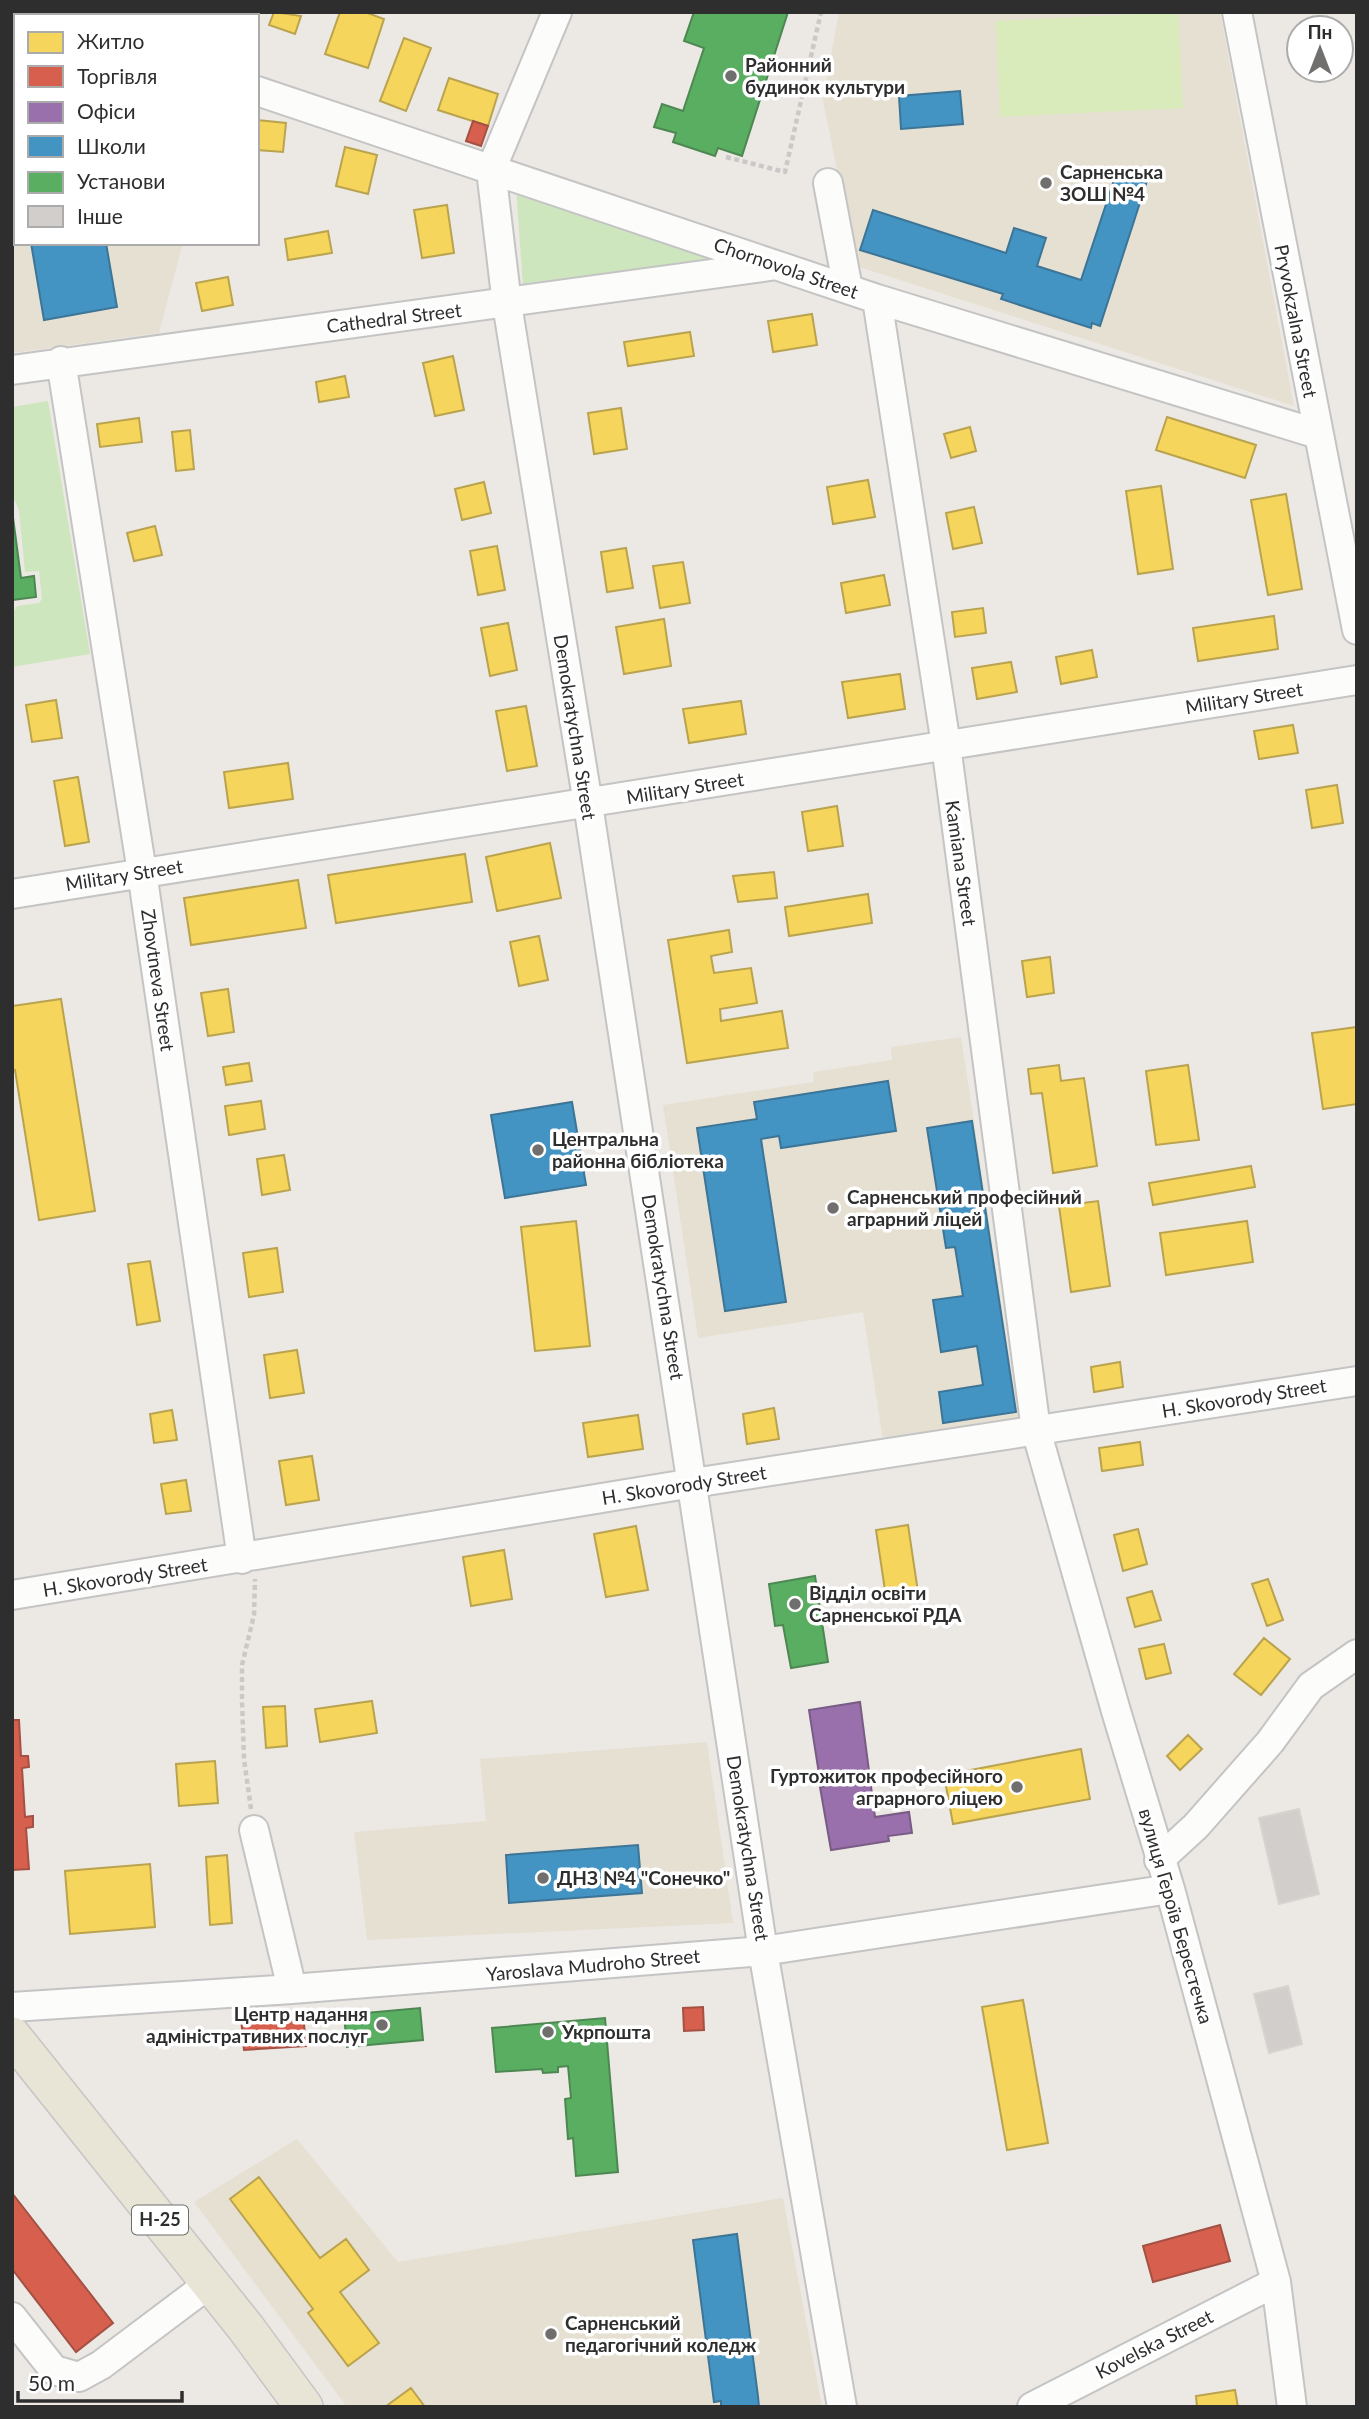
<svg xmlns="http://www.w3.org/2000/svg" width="1369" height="2419" viewBox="0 0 1369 2419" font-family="Lato,sans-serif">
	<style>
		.education { fill: #e6e0d3 }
		.green { fill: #cee6be }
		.pitch { fill: #d9eabb }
		.homes { fill: #f6d55c; stroke: #baa34e; stroke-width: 2 }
		.shops { fill: #d6604d; stroke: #a45144; stroke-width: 2 }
		.offices { fill: #9970ab; stroke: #795c86; stroke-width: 2 }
		.schools { fill: #4393c3; stroke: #3d7596; stroke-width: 2 }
		.public { fill: #5aae61; stroke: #4d8852; stroke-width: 2 }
		.building { fill: #d1cecb; stroke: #d7d4d0; stroke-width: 2 }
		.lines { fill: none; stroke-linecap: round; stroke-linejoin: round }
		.minor-casing { stroke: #c5c4c5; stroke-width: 32 }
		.major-casing { stroke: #c6c5c4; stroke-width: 40 }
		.path { stroke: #c9c9c8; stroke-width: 4.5; stroke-dasharray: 5 3.5; stroke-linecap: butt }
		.minor { stroke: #fcfcfb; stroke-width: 28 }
		.major { stroke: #e8e4d6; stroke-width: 37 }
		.poi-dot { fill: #706f6e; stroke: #fff; stroke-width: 2.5 }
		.labels { text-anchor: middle; stroke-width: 7; stroke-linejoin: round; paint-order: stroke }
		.shield { fill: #fff; stroke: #6d6d6d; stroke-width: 2 }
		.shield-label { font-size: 18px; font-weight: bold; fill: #2e2e2e }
		.poi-label { font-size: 19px; font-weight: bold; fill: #2e2e2e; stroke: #fff; text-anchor: start }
		.street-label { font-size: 19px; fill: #2e2e2e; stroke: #fff }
	</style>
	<rect width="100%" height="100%" fill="#ece8e4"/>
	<!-- education -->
	<path class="education" d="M839,12H1220L1294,406L856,266L823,100Z
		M12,50L16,59V243H183L159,333L12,353Z
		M961,1037L1019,1419L883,1440L863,1312L698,1338L663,1105L814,1082L813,1072L892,1060L891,1047Z
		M707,1742L733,1923L367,1940L354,1832L486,1821L480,1759Z
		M297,2139L398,2262L783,2198L822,2407H347L194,2202Z"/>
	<!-- green -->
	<path class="green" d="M516,187L739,262L523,287Z
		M48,401L90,654L12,667V615L17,606L39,603L42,599L39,571L25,572L19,510L12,495V407Z"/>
	<!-- pitch -->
	<path class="pitch" d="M1178,12L1183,108L1000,117L996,21Z"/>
	<!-- homes -->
	<path class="homes" d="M274,12L301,16L295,34L269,25Z
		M340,12H365L384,19L368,68L325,54Z
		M404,38L431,48L406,111L380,101Z
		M449,78L498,94L488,126L438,110Z
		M257,120L286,123L283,152L257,150Z
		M345,147L377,155L368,194L336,186Z
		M447,205L454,253L422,258L414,210Z
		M328,231L332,253L288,260L285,239Z
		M228,277L233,305L202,311L196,283Z
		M812,314L817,345L773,352L768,321Z
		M690,332L694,356L628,366L624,342Z
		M453,356L464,410L435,416L423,363Z
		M345,376L349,397L319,402L316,382Z
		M621,408L627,449L594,454L588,413Z
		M1167,417L1256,445L1245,478L1156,450Z
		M139,418L142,442L100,447L97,424Z
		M970,427L976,451L951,458L944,434Z
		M190,430L194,469L176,471L172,432Z
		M868,480L875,517L833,524L827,487Z
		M484,482L491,513L462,520L455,489Z
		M1161,486L1173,569L1138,574L1126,491Z
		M1286,494L1302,589L1268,595L1251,500Z
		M974,507L982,543L953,549L946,513Z
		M155,526L162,555L134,561L127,533Z
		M497,546L505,590L478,595L470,551Z
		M626,548L633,588L607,592L601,552Z
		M683,562L690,603L660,608L653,566Z
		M884,575L890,605L846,613L841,583Z
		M983,608L986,633L955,637L952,612Z
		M1274,616L1278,649L1198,661L1193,628Z
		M664,619L671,666L624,674L616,627Z
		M508,623L517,670L490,676L481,628Z
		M1092,650L1097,677L1061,684L1056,657Z
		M1011,662L1017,692L977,699L972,668Z
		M900,674L905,709L848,718L842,682Z
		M56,700L62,738L32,742L26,705Z
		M741,701L746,734L689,743L683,709Z
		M526,706L537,766L507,771L496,711Z
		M1293,725L1298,753L1259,759L1254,731Z
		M288,763L293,799L229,808L224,772Z
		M78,777L89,842L65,846L54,781Z
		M1337,785L1343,823L1312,828L1306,790Z
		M837,806L843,846L808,851L802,812Z
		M550,843L561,898L497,911L486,857Z
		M465,854L472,902L336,923L328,875Z
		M774,872L777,898L738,902L733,876Z
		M298,880L306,928L191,945L184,898Z
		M868,894L872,923L789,936L785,907Z
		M729,930L732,952L711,956L714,973L751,968L757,1003L720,1009L721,1021L782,1011L788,1048L687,1063L668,940Z
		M539,936L548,980L519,986L510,942Z
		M1050,957L1054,993L1027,997L1022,961Z
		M228,989L234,1032L208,1036L201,993Z
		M61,999L95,1211L39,1220L15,1070L12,1071V1006Z
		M1357,1027V1104L1323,1109L1312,1033Z
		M249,1063L252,1081L226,1085L223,1067Z
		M1059,1065L1061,1081L1084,1078L1097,1166L1053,1173L1042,1093L1031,1094L1028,1069Z
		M1188,1065L1199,1140L1156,1145L1146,1071Z
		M261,1101L265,1129L229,1135L225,1106Z
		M284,1155L290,1190L262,1195L257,1159Z
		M1251,1166L1255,1187L1153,1205L1149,1183Z
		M1098,1201L1110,1286L1071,1292L1059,1206Z
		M576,1221L590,1346L535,1351L521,1227Z
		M1247,1221L1253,1262L1166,1275L1160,1233Z
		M277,1248L283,1292L249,1297L243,1253Z
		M150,1261L160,1321L137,1325L128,1264Z
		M297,1350L304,1393L270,1398L264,1355Z
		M1120,1362L1123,1387L1094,1392L1091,1367Z
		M774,1408L779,1439L747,1444L743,1414Z
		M172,1410L177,1440L154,1443L150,1414Z
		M638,1415L643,1449L588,1457L583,1423Z
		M1140,1442L1143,1465L1102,1471L1099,1448Z
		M312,1456L319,1500L286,1505L279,1461Z
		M186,1480L191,1511L166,1514L161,1484Z
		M908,1525L918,1592L886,1597L876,1530Z
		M636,1526L648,1590L606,1597L594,1534Z
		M1138,1529L1147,1564L1123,1571L1114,1535Z
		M504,1550L512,1599L471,1606L463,1557Z
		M1268,1579L1283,1620L1267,1626L1252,1584Z
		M1152,1591L1161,1620L1135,1627L1127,1598Z
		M1264,1638L1290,1659L1261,1695L1234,1674Z
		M1164,1644L1171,1673L1146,1679L1139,1649Z
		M372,1701L377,1733L320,1742L315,1709Z
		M285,1706L287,1746L266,1748L263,1707Z
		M1188,1735L1202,1749L1180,1770L1167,1756Z
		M1081,1749L1090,1799L953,1824L944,1775Z
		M215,1761L218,1803L179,1806L176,1764Z
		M227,1855L232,1923L210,1925L206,1857Z
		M150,1864L155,1927L70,1934L65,1871Z
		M1023,2000L1048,2143L1007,2150L982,2007Z
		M259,2177L320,2258L346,2239L369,2270L340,2292L379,2343L348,2366L308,2313L313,2309L230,2199Z
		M411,2388L425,2407H385Z
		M1235,2390L1238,2407H1197L1196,2396Z"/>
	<!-- shops -->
	<path class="shops" d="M473,121L488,126L481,146L466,141Z
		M12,1720H19L21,1756H28L29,1767L22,1768L25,1817L33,1816V1827L26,1828L29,1869L12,1870Z
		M703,2007L704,2030L684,2031L683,2008Z
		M303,2013L306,2046L244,2050L241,2018Z
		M12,2193L113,2323L76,2352L12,2269Z
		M1220,2225L1230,2261L1153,2282L1143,2246Z"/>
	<!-- offices -->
	<path class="offices" d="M860,1702L875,1817L909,1812L912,1833L888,1836L889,1841L831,1850L820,1787L843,1784L841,1771L819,1774L809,1710Z"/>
	<!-- schools -->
	<path class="schools" d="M960,91L963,124L901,129L899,96Z
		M1117,171L1147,181L1100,326L1092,323L1091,328L1001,299L1003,294L860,250L873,210L1006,253L1014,228L1046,238L1037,266L1081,280Z
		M16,176V232H12V177Z
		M31,243H106L117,307L44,320Z
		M888,1081L896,1131L781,1148L779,1136L761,1139L786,1302L725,1311L697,1128L757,1119L754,1102Z
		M572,1102L586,1185L505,1198L491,1115Z
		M972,1121L1016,1412L943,1423L939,1392L983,1385L977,1346L941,1352L933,1300L963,1296L955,1247L946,1248L927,1128Z
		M638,1845L642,1893L509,1903L506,1855Z
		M737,2234L758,2396L759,2407H721V2401L714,2402L693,2240Z"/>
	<!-- public -->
	<path class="public" d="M694,12H788L742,156L718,148L715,156L673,142L676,133L654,127L662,104L683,111L704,48L684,41Z
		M12,510L21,578L34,576L36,597L12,600Z
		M815,1576L828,1662L791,1668L783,1625L775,1626L769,1584Z
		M420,2008L423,2040L347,2047L344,2015Z
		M605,2018L618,2172L576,2176L573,2138L568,2139L565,2099L571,2098L568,2066L558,2067V2072L543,2073L542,2069L496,2072L492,2028Z"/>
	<!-- building -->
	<path class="building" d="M1299,1809L1319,1894L1279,1904L1259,1818Z
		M1288,1986L1302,2044L1269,2053L1254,1994Z"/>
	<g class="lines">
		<defs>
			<path id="minor" d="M26,12L36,16
				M557,12L491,170L507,304L588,804L763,1951L842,2407
				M1237,12L1357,630
				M98,16L99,12
				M257,91L877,299L1318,434
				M828,183L848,289
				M877,299L946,745L1036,1430L1116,1711L1170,1889L1276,2282L1292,2407
				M61,361L142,872L242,1559
				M12,370L770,266
				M12,894L1357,680
				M12,1595L693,1483L1357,1381
				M254,1830L292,1989
				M1159,1860L1196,1826L1270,1742L1311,1686L1357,1654
				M12,2007L292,1989L763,1951L1170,1889
				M12,2317L54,2370L79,2377L101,2365L210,2283
				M1032,2407L1276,2282"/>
			<path id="major" d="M12,2036L246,2328L304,2407"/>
		</defs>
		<!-- minor casing -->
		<use href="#minor" class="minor-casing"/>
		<!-- major casing -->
		<use href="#major" class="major-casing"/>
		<!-- path -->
		<path class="path" d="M726,157L785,172L821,12
			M251,1809L244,1759L242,1700V1665L254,1615L255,1579"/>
		<!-- minor -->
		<use href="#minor" class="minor"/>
		<!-- major -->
		<use href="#major" class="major"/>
	</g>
	<!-- markers -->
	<g class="poi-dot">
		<circle cx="731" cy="76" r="7"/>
		<circle cx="1046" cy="183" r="7"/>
		<circle cx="538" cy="1150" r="7"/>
		<circle cx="833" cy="1208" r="7"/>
		<circle cx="795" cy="1604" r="7"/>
		<circle cx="1017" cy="1787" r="7"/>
		<circle cx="543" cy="1878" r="7"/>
		<circle cx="382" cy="2025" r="7"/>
		<circle cx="548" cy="2032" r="7"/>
		<circle cx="551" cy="2334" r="7"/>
	</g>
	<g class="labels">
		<!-- shield labels -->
		<rect class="shield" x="132" y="2205.5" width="56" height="29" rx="5"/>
		<g class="shield-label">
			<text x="160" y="2226">Н-25</text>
		</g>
		<!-- poi labels -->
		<g class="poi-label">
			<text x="745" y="72">Районний<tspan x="745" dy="22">будинок культури</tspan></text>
			<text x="1060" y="179">Сарненська<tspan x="1060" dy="22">ЗОШ №4</tspan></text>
			<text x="552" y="1146">Центральна<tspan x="552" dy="22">районна бібліотека</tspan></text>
			<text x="847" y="1204">Сарненський професійний<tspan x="847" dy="22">аграрний ліцей</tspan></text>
			<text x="809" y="1600">Відділ освіти<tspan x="809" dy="22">Сарненської РДА</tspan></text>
			<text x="1003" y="1783" text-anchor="end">Гуртожиток професійного<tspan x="1003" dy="22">аграрного ліцею</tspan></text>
			<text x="557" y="1885">ДНЗ №4 "Сонечко"</text>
			<text x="368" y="2021" text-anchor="end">Центр надання<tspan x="368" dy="22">адміністративних послуг</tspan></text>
			<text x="562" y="2039">Укрпошта</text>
			<text x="565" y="2330">Сарненський<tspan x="565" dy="22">педагогічний коледж</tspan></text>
		</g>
		<!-- street labels -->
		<g class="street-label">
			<text transform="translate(786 268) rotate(19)" y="7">Chornovola Street</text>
			<text transform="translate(394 318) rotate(-7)" y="7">Cathedral Street</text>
			<text transform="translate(1296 321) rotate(79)" y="7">Pryvokzalna Street</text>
			<text transform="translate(1244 698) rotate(-9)" y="7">Military Street</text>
			<text transform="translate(575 727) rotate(81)" y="7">Demokratychna Street</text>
			<text transform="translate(685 788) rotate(-9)" y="7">Military Street</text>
			<text transform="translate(961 863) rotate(82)" y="7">Kamiana Street</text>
			<text transform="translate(124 875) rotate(-9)" y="7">Military Street</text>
			<text transform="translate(158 980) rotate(82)" y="7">Zhovtneva Street</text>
			<text transform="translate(663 1287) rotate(81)" y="7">Demokratychna Street</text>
			<text transform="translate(1244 1398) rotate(-9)" y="7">H. Skovorody Street</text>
			<text transform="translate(684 1485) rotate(-9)" y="7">H. Skovorody Street</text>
			<text transform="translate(125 1577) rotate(-9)" y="7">H. Skovorody Street</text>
			<text transform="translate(748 1848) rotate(81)" y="7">Demokratychna Street</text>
			<text transform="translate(1176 1916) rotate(74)" y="7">вулиця Героїв Берестечка</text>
			<text transform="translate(593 1965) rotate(-5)" y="7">Yaroslava Mudroho Street</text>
			<text transform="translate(1154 2344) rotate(-27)" y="7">Kovelska Street</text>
		</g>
	</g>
	<!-- border -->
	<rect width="1369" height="2419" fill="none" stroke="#2e2e2e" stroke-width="28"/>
	<!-- legend -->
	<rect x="14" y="14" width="245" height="231" fill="#ffffff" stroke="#ababab" stroke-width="2"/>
	<rect x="28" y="32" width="35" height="21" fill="#f6d55c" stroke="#ababab" stroke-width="2"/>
	<text x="77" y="49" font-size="21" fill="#2e2e2e">Житло</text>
	<rect x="28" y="66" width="35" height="21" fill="#d6604d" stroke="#ababab" stroke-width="2"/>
	<text x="77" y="84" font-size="21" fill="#2e2e2e">Торгівля</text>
	<rect x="28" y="102" width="35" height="21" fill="#9970ab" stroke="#ababab" stroke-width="2"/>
	<text x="77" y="119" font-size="21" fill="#2e2e2e">Офіси</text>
	<rect x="28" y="136" width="35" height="21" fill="#4393c3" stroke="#ababab" stroke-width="2"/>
	<text x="77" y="154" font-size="21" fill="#2e2e2e">Школи</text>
	<rect x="28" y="172" width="35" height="21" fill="#5aae61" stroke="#ababab" stroke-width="2"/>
	<text x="77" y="189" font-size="21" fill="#2e2e2e">Установи</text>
	<rect x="28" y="206" width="35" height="21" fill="#d1cecb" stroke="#ababab" stroke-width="2"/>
	<text x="77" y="224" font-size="21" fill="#2e2e2e">Інше</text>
	<!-- north arrow -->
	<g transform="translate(1320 49)"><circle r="33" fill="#ffffff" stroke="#ababab" stroke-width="2"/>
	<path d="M0-5L12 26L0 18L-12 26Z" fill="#706f6e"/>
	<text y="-10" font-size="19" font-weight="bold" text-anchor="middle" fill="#2e2e2e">Пн</text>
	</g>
	<!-- scale -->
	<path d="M18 2391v10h164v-10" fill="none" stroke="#2e2e2e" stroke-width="3.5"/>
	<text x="28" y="2391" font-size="21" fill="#2e2e2e" stroke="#ffffff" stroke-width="5" paint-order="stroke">50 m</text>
</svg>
